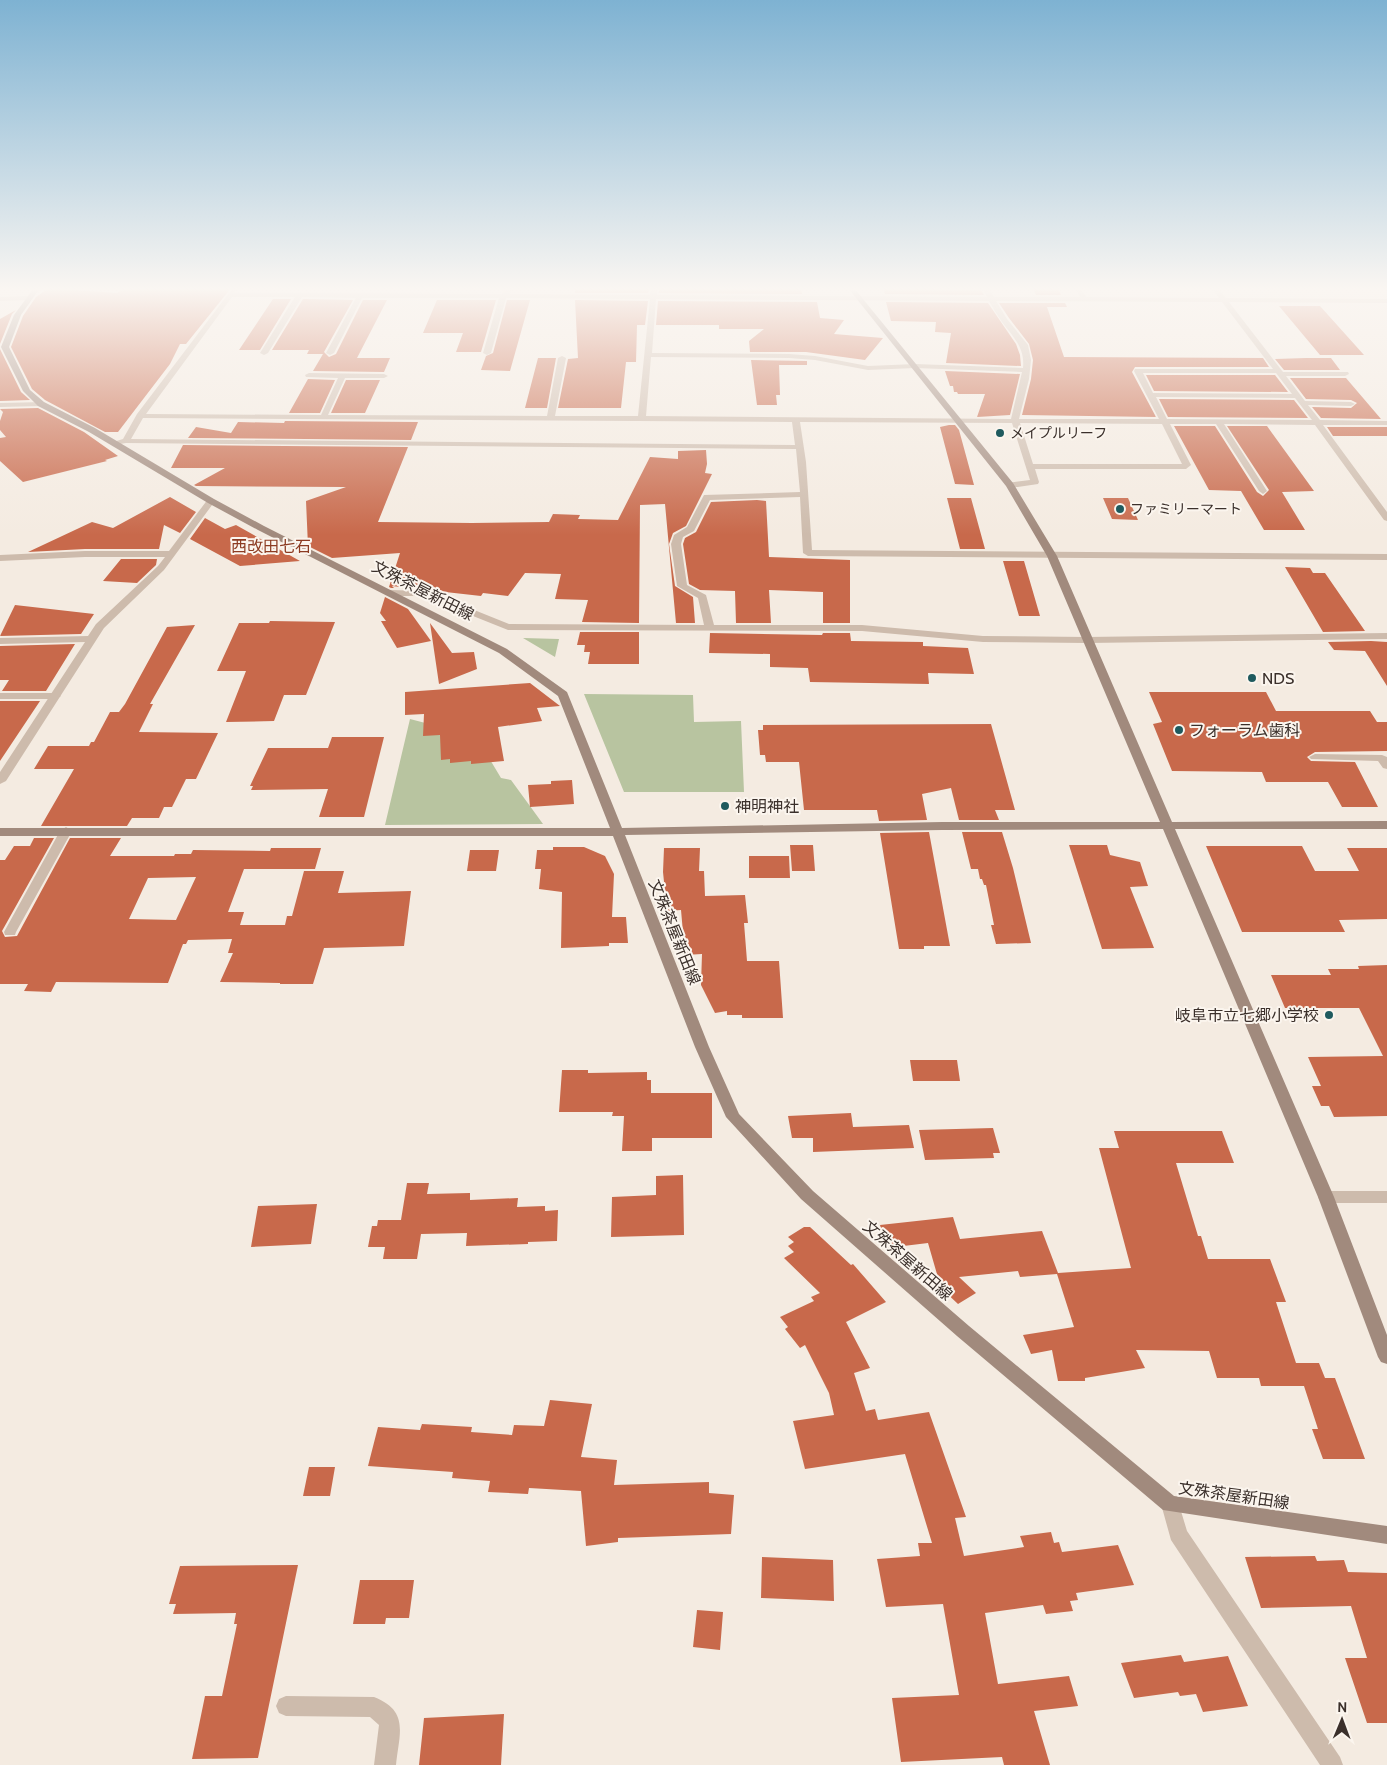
<svg xmlns="http://www.w3.org/2000/svg" width="1387" height="1765" viewBox="0 0 1387 1765" font-family="Cabin,'Noto Sans JP',sans-serif">
	<style>
		.green { fill: #b8c4a0 }
		.building { fill: #c8694b; fill-rule: evenodd }
		.lines { fill: none; stroke-linecap: round; stroke-linejoin: round }
		.lane { fill: #cdbbac; fill-rule: evenodd }
		.street { fill: #cdbbac; fill-rule: evenodd }
		.secondary { fill: #a18a7d; fill-rule: evenodd }
		.poi-dot { fill: #1f5a5e; stroke: #fbf5ee; stroke-width: 2 }
		.labels { text-anchor: middle; stroke-width: 4; stroke-linejoin: round; paint-order: stroke }
		.far-poi-label { font-size: 14px; fill: #3b302b; stroke: #fbf5ee; text-anchor: start }
		.far-quarter-label { font-size: 16px; fill: #8c3b22; stroke: #fbf5ee }
		.street-label { font-size: 16px; fill: #3b302b; stroke: #fbf5ee }
		.poi-label { font-size: 16px; fill: #3b302b; stroke: #fbf5ee; text-anchor: start }
	</style>
	<rect width="100%" height="100%" fill="#f4ebe1"/>
	<!-- green -->
	<path class="green" d="M523,638L559,639L555,657Z
		M584,694L693,695L694,722L741,721L744,792H624Z
		M410,719L433,725L489,758L501,778L511,780L543,824L385,825Z"/>
	<!-- building -->
	<path class="building" d="M49,288L117,293L125,288H231L186,344H180L170,364L118,432H105L45,400L32,389L11,347L23,316L36,297Z
		M597,288H649L648,293H575V289Z
		M659,288H801L802,294L659,293Z
		M883,288L981,290L984,295L885,294Z
		M1033,288H1058L1061,295H1036Z
		M273,299H291L260,350H239Z
		M303,299L353,300L324,352L329,357L336,354L363,300H387L357,358H390L384,372L313,371L323,354H307L309,350H272Z
		M437,300H496L481,352H456L463,333H423Z
		M507,300H530L510,371L481,370L486,356L493,353Z
		M575,300L648,301L645,325H637L636,362H626L621,408H558L568,359L578,358Z
		M658,301L817,302L820,318L844,320L834,334L883,338L865,360L806,352H750L749,341L764,329H719V325H656Z
		M886,302L988,303L1016,344L1020,355L1021,366L946,363L951,333L935,332L936,322L891,321Z
		M999,303H1065L1067,307H1047L1064,357L1263,358L1269,367H1135L1132,372L1156,417L1022,415L1031,379L1033,360L1029,344L1009,318Z
		M1279,306H1320L1364,355H1320Z
		M16,310L12,314L0,344V319Z
		M0,349L21,392L30,400L0,401Z
		M538,358H556L547,408H525Z
		M1306,358H1331L1340,370H1284L1275,359Z
		M751,360L807,361V365H779L780,395H776L777,405H757Z
		M945,371L1020,374L1010,415L977,417L985,394H958L957,392H954L953,386H950Z
		M1146,375H1275L1288,392L1154,391Z
		M1290,378H1346L1381,419L1321,418L1312,407L1351,408L1357,403L1351,400L1306,399Z
		M308,379L335,380L320,413H289Z
		M346,380H380L365,413H331Z
		M1159,399L1294,400L1308,418L1168,417Z
		M38,408L84,432L118,456L105,460L107,461L23,482L0,461V438L6,437L0,430V421L3,412L0,409Z
		M285,421L418,422L411,440L188,438L196,427L231,433L238,422L284,423Z
		M949,425H955L959,430L974,485L955,484L940,427Z
		M1174,426H1215L1257,492L1263,496L1269,490L1227,426H1267L1314,491L1282,492L1305,530H1264L1241,491L1209,490Z
		M1327,427H1387V436H1333Z
		M183,445L408,447L378,522L472,523L549,522L553,514L580,515L578,519L618,520L650,457L678,459V451L706,450L707,464L705,473L712,474L686,526L673,533L669,544L675,586L693,597L695,623H676L665,504L640,505L639,623L582,622L588,600L555,599L561,574L525,573L508,596L483,593L481,596L392,586L394,588H391L389,587L400,553L332,558L308,546L306,501L346,487L196,486L194,485L225,468H171Z
		M170,497L196,512L180,533L164,525L159,549H85L28,552L92,522L113,528Z
		M947,498H971L985,549H960Z
		M1103,498H1128L1138,520L1112,519Z
		M757,500L766,501L769,557L850,560V623H823V592L769,590L771,623H736L735,591L700,590L689,584L683,544L685,538L696,532L711,502Z
		M205,518L225,529L236,525L300,561L240,566L190,539Z
		M121,559H157L156,565L137,583L103,581Z
		M1003,561H1024L1040,616H1019Z
		M1285,567L1310,568L1313,573H1325L1365,631L1323,632Z
		M385,597L408,609L431,641L397,648L381,621H386L380,613Z
		M15,605L94,614L81,634L0,636Z
		M270,621L335,622L306,695H284L274,721L226,722L246,671H217L239,623H269Z
		M430,623L452,653L474,652L477,669L439,684Z
		M195,625L150,704H153L139,732L218,733L196,779H186L172,807H164L159,818H132L127,826H41L74,769H34L48,746H89L91,742H94L110,712H119L125,704L167,627Z
		M580,632H639V664H588L590,652H584L585,645H577Z
		M710,633L822,635L823,633H850L851,641L923,642V646L968,648L974,674L928,673L929,684L810,682L808,668L770,667V654L709,653Z
		M1371,641L1387,642V686L1365,651L1334,650L1328,642Z
		M75,644L46,691H2L9,680H0V646Z
		M530,683L560,706L537,708L542,721L498,727L504,761L471,764V761L450,763V759L441,760L440,735L423,736L424,714L405,715V692Z
		M1149,692H1266L1276,711H1370L1377,722H1387V751L1315,752L1307,757L1311,761L1355,762L1378,807H1342L1328,782H1266L1262,772L1172,771L1153,724L1162,722Z
		M0,701H40L0,761Z
		M991,724L1015,810H995L999,820H959L951,788L922,794L927,820L879,821L877,810H804L799,762H766L765,755H760L758,730H763V725Z
		M332,737H384L364,817H319L328,789L251,790L253,786H250L268,748H328Z
		M572,780L574,804L530,807L528,785L551,784V781Z
		M929,832L950,946H924V949H899L880,833Z
		M962,832H1002L1013,868L1031,943L996,944L991,925H994L986,885H984L982,879H980L978,869H971Z
		M34,838H54L2,931L5,937L17,936L70,838H121L110,856H174L175,854H191L193,850L270,851L271,848H321L315,869H244L228,912H244L240,925H285L287,916H292L304,871H344L338,893L411,891L404,946L324,948L313,984H280V983L220,982L233,953H228L232,939L188,940L186,944H183L168,983L56,982L51,992L24,991L28,984H0V860H5L14,846H30ZM196,877L176,920L129,919L148,878Z
		M790,845H813L815,871H792Z
		M1069,845H1107L1110,855L1140,862L1148,886L1130,887L1154,948L1102,949Z
		M1206,846H1302L1315,871H1359L1347,848H1387V919L1339,920L1345,932H1242Z
		M553,847H584L605,856L614,874L612,917H626L628,943H609V946L561,948L562,892L539,889L541,869H535L537,850H553Z
		M664,848H700L699,871H704L705,896L745,895L748,923H744L747,961H779L783,1018H742V1015H727V1011L715,1013L701,985L702,954L685,955L681,910L667,911L663,872Z
		M470,850H499L496,871H467Z
		M749,856H789L790,878H749Z
		M1387,965V1116L1334,1117L1329,1106H1321L1312,1086H1321L1308,1057L1383,1056L1359,1008H1285L1271,975H1331L1328,969H1359L1358,966Z
		M910,1060H957L960,1081H913Z
		M562,1070H588V1073L647,1072V1080H651V1093H712V1138H652V1151H622L624,1116H612L613,1112H559Z
		M851,1113L853,1127L909,1125L914,1148L813,1152V1138H792L788,1116Z
		M993,1128L1000,1153H993L994,1158L925,1160L919,1130Z
		M1114,1131H1222L1234,1163H1176L1198,1236H1201L1208,1259H1270L1286,1302H1276L1296,1363H1319L1325,1378H1335L1365,1459H1323L1312,1429H1318L1304,1386H1261L1259,1378H1217L1209,1351L1136,1350L1145,1368L1085,1378V1381H1058L1052,1350L1031,1354L1023,1335L1074,1327L1057,1274L1020,1277L1018,1271L959,1277L976,1293L958,1304L941,1288L928,1243L887,1248L880,1225L953,1217L960,1239L1042,1231L1058,1273L1131,1268L1099,1148H1119Z
		M683,1175L684,1235L611,1237L612,1197L656,1195V1176Z
		M407,1183H429L427,1194L470,1193V1200L518,1198L517,1207L545,1206V1211L558,1210L557,1241L528,1242V1244L466,1246L467,1233L421,1234L417,1259H383L385,1247H368L372,1226H377L378,1220H401Z
		M317,1204L311,1244L251,1247L258,1206Z
		M804,1227H810L851,1265L853,1264L886,1302L846,1322L870,1368L854,1373L866,1411L875,1409L878,1420L929,1412L966,1517L955,1518L964,1556L1024,1547L1020,1536L1051,1532L1054,1543L1059,1542L1062,1552L1118,1545L1134,1585L1076,1593L1078,1600L1070,1601L1073,1611L1046,1614L1043,1605L985,1613L998,1684L1069,1676L1078,1706L1034,1711L1050,1765H1004L1002,1757L901,1762L892,1698L959,1695L943,1604L886,1607L877,1559L920,1556L918,1543H932L905,1454L805,1469L793,1421L834,1415L829,1393L805,1345L800,1348L785,1329L788,1327L780,1317L814,1301L811,1297L820,1293L784,1258L794,1252L788,1246L794,1242L788,1237Z
		M550,1400L592,1404L581,1457L617,1460L614,1485L709,1482V1493L734,1495L731,1534L618,1538V1542L586,1546L581,1491L529,1488L528,1494L488,1492L490,1481L452,1478L453,1472L368,1466L378,1427L420,1430L422,1424L472,1427L471,1432L512,1435L514,1425L544,1426Z
		M309,1467H335L330,1496H303Z
		M1315,1556L1317,1561L1344,1560L1348,1572L1387,1573V1723H1367L1345,1658H1367L1351,1606L1261,1608L1245,1557Z
		M762,1557L833,1560L834,1601L761,1598Z
		M298,1565L258,1758L192,1759L205,1696H222L237,1624H234L236,1613L173,1614L176,1604H169L180,1566Z
		M360,1580H414L409,1618H386L385,1624H353Z
		M697,1610L723,1612L720,1650L693,1647Z
		M1181,1655L1184,1662L1228,1656L1248,1706L1203,1712L1196,1694L1180,1696L1178,1692L1134,1698L1121,1663Z
		M504,1714L501,1765H419L424,1718Z"/>
	<g class="lines">
		<!-- lane -->
		<path class="lane" d="M0,693H56L61,696L56,699H0Z
			M1315,754L1382,755L1387,757V769L1383,768L1378,761L1311,759L1309,757Z
			M66,827L72,831L16,932L15,935H5L4,932L60,831Z"/>
		<!-- street -->
		<path class="street" d="M506,288H512L510,294L650,295L651,288H657V295L987,297L982,288H988L994,297H1080L1075,288H1081L1086,297L1219,298L1212,288H1218L1226,298L1387,299V303L1229,302L1283,372H1348L1349,374L1345,376H1286L1305,401L1351,402L1355,404L1351,406L1308,405L1320,420L1387,421V425H1323L1387,512V521L1384,520L1315,425L1224,424L1267,491L1263,494L1259,491L1216,424H1170L1191,465L1186,469H1035L1039,482L1038,484L1010,488L1006,485L1007,483L1030,480L1012,423L800,422L806,462L812,550L1387,554V560L808,556L803,553L800,497L710,500L694,531L683,537L681,544L687,585L706,595L714,625H862L983,636L1087,637L1387,633V639L1087,643L983,642L862,631L508,630L423,596H389L384,593L389,590L427,591L509,624L704,625L698,598L677,586L671,544L674,535L687,527L704,495L800,492L796,449L126,443L114,445L110,443L123,439L137,414L232,289H236L235,293L502,294ZM232,297H295L260,353L264,355L268,353L302,297L356,298L326,353L330,355L334,353L362,298H499L483,353L487,355L491,353L506,298L650,299L638,416H555L566,358L562,356L558,358L547,416L328,415L345,378H384L388,376L384,374L309,373L305,375L306,377L338,378L321,415L146,414ZM656,299L989,301C993,308 997,315 1002,322C1013,337 1025,347 1023,368L915,364L868,366L815,356L789,354L652,353ZM996,301L1222,302L1273,369H1135L1134,371L1159,419H1019L1029,379L1031,360L1028,345L1007,319ZM651,357L789,358L815,360L868,370L915,368L1022,372L1011,419L646,416ZM1143,373H1276L1292,394L1153,393ZM1156,397L1295,398L1312,420L1167,419ZM143,418L792,422L795,445L131,439ZM1020,423L1162,424L1182,464H1033Z
			M0,297L28,296L31,298L28,300L0,301Z
			M44,402V406H41L0,407V403Z
			M211,498L215,501L164,570L104,628L6,781L0,784V772L85,642L0,644V638L88,636L96,624L158,566L165,557H85L0,561V555L85,551H169L208,499Z
			M1326,1191H1387V1203H1326L1320,1201L1318,1197L1320,1193Z
			M1170,1496L1177,1498L1187,1531L1340,1757L1343,1765H1320L1171,1540L1161,1504L1163,1498Z
			M286,1696L374,1697C410,1711 399,1734 396,1765H374L379,1725L370,1717L286,1716L279,1713L276,1706L279,1699Z"/>
		<!-- secondary -->
		<path class="secondary" d="M34,288H40L21,315L9,347L30,390L44,402L95,428L214,499L264,526L507,649L567,692L622,828L942,822H1160L1047,556L1006,486L848,288H854L1013,483L1057,556L1172,822L1387,821V829H1175L1334,1197L1387,1335V1364L1381,1362L1378,1357L1318,1197L1163,829L942,830L625,835L709,1047L739,1114L813,1191L969,1326L1174,1496L1387,1526V1544L1163,1510L957,1336L801,1199L726,1117L695,1047L613,836H0V828H610L558,696L499,653L258,530L208,503L89,432L38,406L23,391L1,347L14,315Z"/>
	</g>
	<!-- sky -->
	<linearGradient id="sky" x2="0" y2="1"><stop stop-color="#7eb2d2"/><stop offset="0.54" stop-color="#faf6f2"/><stop offset="1" stop-color="#faf6f2" stop-opacity="0"/></linearGradient>
	<rect width="1387" height="535" fill="url(#sky)"/>
	<!-- markers -->
	<g class="poi-dot">
		<circle cx="1000" cy="433" r="5"/>
		<circle cx="1120" cy="509" r="5"/>
		<circle cx="1252" cy="678" r="5"/>
		<circle cx="1179" cy="730" r="5"/>
		<circle cx="725" cy="806" r="5"/>
		<circle cx="1329" cy="1015" r="5"/>
	</g>
	<g class="labels">
		<!-- far-poi labels -->
		<g class="far-poi-label">
			<text x="1010" y="438">メイプルリーフ</text>
			<text x="1130" y="514">ファミリーマート</text>
		</g>
		<!-- far-quarter labels -->
		<g class="far-quarter-label">
			<text x="271" y="552">西改田七石</text>
		</g>
		<!-- street labels -->
		<g class="street-label">
			<text transform="translate(423 590) rotate(27)" y="6">文殊茶屋新田線</text>
			<text transform="translate(675 932) rotate(68)" y="6">文殊茶屋新田線</text>
			<text transform="translate(908 1260) rotate(41)" y="6">文殊茶屋新田線</text>
			<text transform="translate(1234 1495) rotate(8)" y="6">文殊茶屋新田線</text>
		</g>
		<!-- poi labels -->
		<g class="poi-label">
			<text x="1262" y="684">NDS</text>
			<text x="1189" y="736">フォーラム歯科</text>
			<text x="735" y="812">神明神社</text>
			<text x="1319" y="1021" text-anchor="end">岐阜市立七郷小学校</text>
		</g>
	</g>
	<!-- north arrow -->
	<g transform="translate(1342 1720) rotate(1)" stroke="#fbf5ee" stroke-width="4" paint-order="stroke">
	<path d="M0-4L9 19L0 12L-9 19Z" fill="#3b302b"/>
	<text y="-8" font-size="14" font-weight="bold" text-anchor="middle" fill="#3b302b">N</text>
	</g>
</svg>
